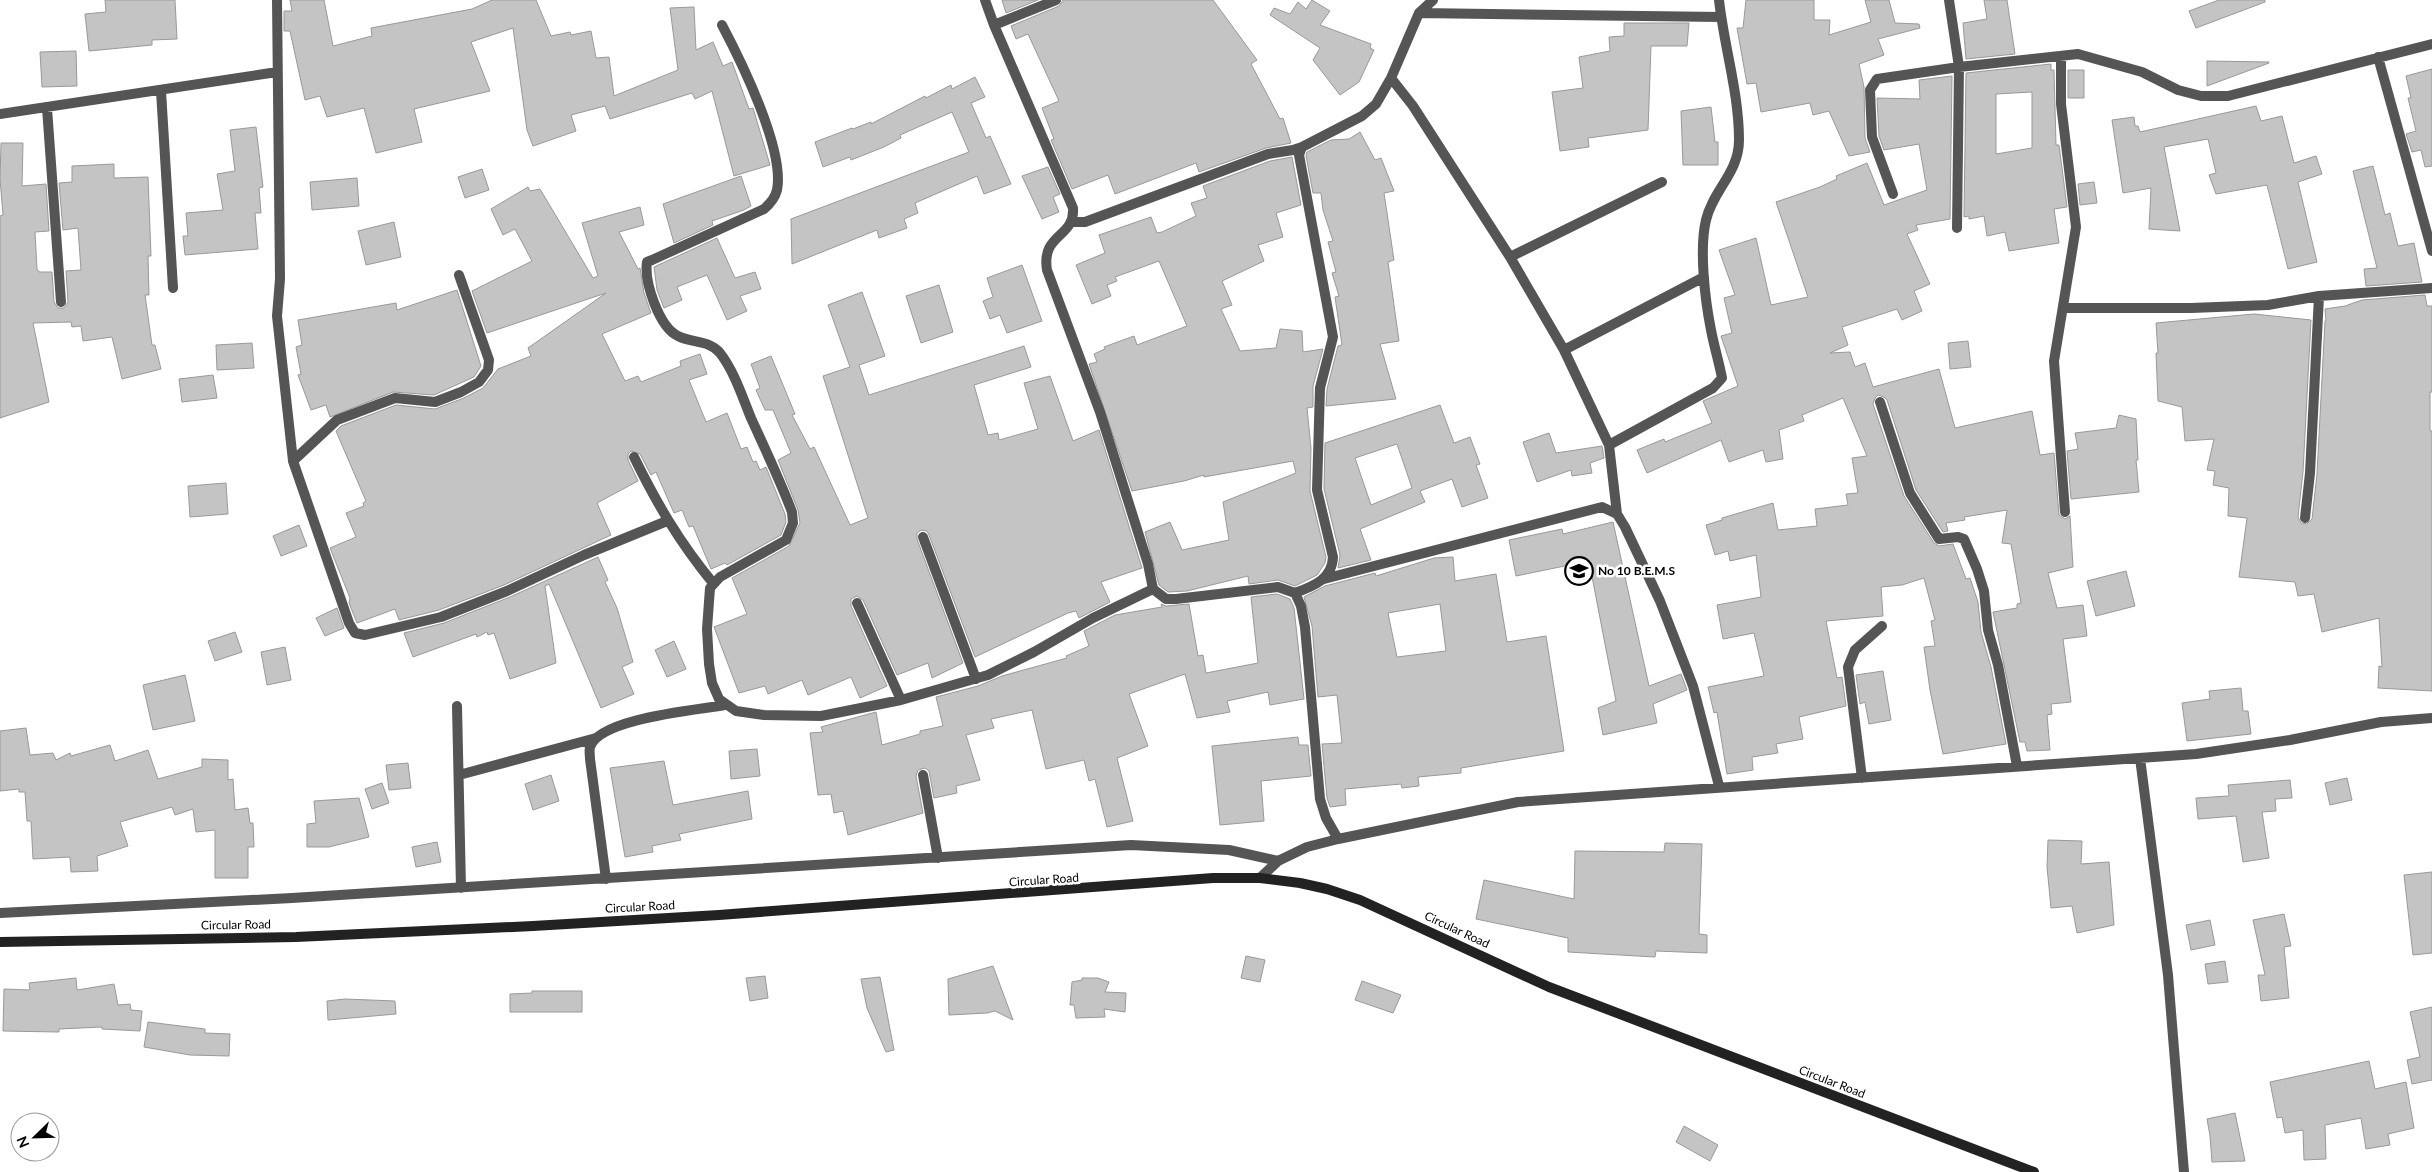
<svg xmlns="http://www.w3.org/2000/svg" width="2432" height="1172" viewBox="0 0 2432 1172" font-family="Lato,sans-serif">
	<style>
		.building { fill: #c4c4c4; stroke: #999; fill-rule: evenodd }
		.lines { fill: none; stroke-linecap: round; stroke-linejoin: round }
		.street { stroke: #555; stroke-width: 10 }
		.secondary { stroke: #222; stroke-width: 10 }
		.labels { text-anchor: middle; stroke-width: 5; stroke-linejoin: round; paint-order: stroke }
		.poi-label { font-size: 12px; font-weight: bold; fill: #000; stroke: #fff; text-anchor: start }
		.street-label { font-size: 12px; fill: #000; stroke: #fff }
	</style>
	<rect width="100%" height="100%" fill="#fff"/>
	<!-- building -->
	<path class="building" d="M105,0H175L177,39L152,40V45L89,51L85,14L106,12Z
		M290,0H324L333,46L372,36L371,28L472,9L492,0H536L551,36L570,32L571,35L591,31L596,58L609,57L614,96L678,70L670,8L694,7L696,50L713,42L723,66L732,62L749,109L753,108L770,165L734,176L712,91L695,99L692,93L610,119L605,106L571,115L576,131L533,146L527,130L513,28L471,42L490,91L414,109L422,142L376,153L364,108L327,117L320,96L305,100L290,31H284V11H292Z
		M1002,0H1038L1006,13Z
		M1063,0H1213L1257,60L1251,64L1280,119L1283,118L1291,143L1266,148L1199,172L1196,163L1115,194L1108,175L1072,189L1051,140L1054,139L1042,108L1059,101L1028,34L1016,39L1011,26L1059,6Z
		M1312,0L1330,11L1320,25L1371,44L1370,48L1374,50L1359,82L1340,95L1313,60L1320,48L1270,15L1274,8L1290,14L1298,2L1306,9Z
		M1746,0H1814V20H1830L1829,35L1871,22L1865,0H1889L1895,23L1919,24L1920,28L1878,39L1884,55L1859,64L1864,87L1865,138L1870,152L1849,156L1829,111L1813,115L1810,103L1761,112L1756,83L1747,84L1737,28H1743Z
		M1984,0H2007L2015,54L1966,59L1963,23L1987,19Z
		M2219,0H2265V2L2196,28L2189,11Z
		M1624,23H1689L1687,46H1651L1648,130L1588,138L1589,147L1560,151L1552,92L1583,88L1579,57L1610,51L1609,37L1624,36Z
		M76,51L77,86L42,87L40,52Z
		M2207,61L2269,62V63L2207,86Z
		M2051,64V70H2054L2056,145H2059L2067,207L2054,209L2059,243L2009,251L2005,232L1987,236L1984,216L1969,219V216L1964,217L1966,73ZM2032,92V148L1996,154V94Z
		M2432,69V166L2425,167L2421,150L2412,152L2406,134L2416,131L2408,98H2411L2406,76Z
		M2068,70H2084V98H2068Z
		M1952,76L1950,219L1916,225L1918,230L1907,234L1930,284L1914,291L1922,311L1902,320L1897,309L1842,327L1848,345L1830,353L1850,352L1855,367L1865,363L1873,387L1939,369L1955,428L2032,411L2040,455L2054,453L2059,515L2065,519L2070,516L2073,567L2048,573L2057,608L2083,605L2087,636L2063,639L2071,702L2051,704L2052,714L2047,715L2050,750L2027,751L2025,742H2020L1993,612L2017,608V604L2021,603L2011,544L2002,543L2007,510L1964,517L1965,520L1946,523L1948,531L1943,532L1916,490L1887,400L1884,397L1878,395L1875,398L1873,404L1904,496L1934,543L1939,546L1953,544L1966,579L1970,578L1978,602L1981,632L1991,667L2006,744L1943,754L1930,690L1924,647L1935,646L1931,621L1935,620L1924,578L1902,585L1881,587L1883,616L1826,621L1837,678L1842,677L1846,706L1799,717L1803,739L1776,744L1778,753L1752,757L1753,770L1727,774L1717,712L1714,713L1708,687L1764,676L1754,633L1723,639L1717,605L1761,597L1756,555L1730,561L1728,551L1715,555L1706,525L1722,520V518L1773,503L1778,530L1817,526L1815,509L1848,505L1846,494L1858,493L1852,458L1867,456L1843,398L1802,415L1804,421L1779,430L1783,459L1766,462L1763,450L1729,462L1721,440L1647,473L1637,450L1664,439L1665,442L1712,423L1703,401L1738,386L1721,336L1732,333L1724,298L1735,295L1719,250L1756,238L1771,305L1808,297L1776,202L1820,187L1837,179L1836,176L1867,163L1884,205L1927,190L1919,144L1884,150L1879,136L1877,98L1920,99L1919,80Z
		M975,77L985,97L971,103L986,138L990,136L1011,184L984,194L977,176L915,203L918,213L904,219L907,228L879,238L877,230L792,264L791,219L969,152L952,112L900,135L901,138L884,147L851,160L850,157L823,167L815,142L852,128L853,129L871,122V124L925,96L926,98L951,85L952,89Z
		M2256,106L2261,121L2282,116L2294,163L2316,156L2322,174L2298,182L2317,262L2288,269L2267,185L2216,194L2209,175L2216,173L2208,139L2164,147L2180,231L2149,229L2151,188L2123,193L2112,120L2134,117L2135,126H2138L2140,132Z
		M1711,107L1715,142H1718V165H1683L1681,111Z
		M256,127L263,187L259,188L261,213H255L258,249L185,255L183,236H188L186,213L223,210L217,174L235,171L230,130Z
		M1360,132L1375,160L1381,158L1394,191L1384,193L1394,260L1388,262L1399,341L1380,344L1396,399L1326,406L1327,389L1338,346L1342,345L1335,297L1339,296L1332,273L1336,272L1328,242L1333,241L1323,210L1321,193H1313L1306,156L1307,152L1331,140L1349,139Z
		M1,143H23L22,186L46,184L49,231L35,232L37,269L39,272H52L54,302L58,308H64L68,302L66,271L81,270L78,228L63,230L59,183L72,182V166L114,164V178L148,177L151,256H148L149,295H145L152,345H155L161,369L122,379L112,337L83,341L81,326L72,327L71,322L33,323L49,402L0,418V216L3,215L0,179Z
		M1292,157L1301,205L1276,213L1283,237L1258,245L1264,261L1222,281L1232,305L1221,309L1240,351L1276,348L1280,329L1302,331L1303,352L1323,349L1313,386V407L1307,408L1311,448L1310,491L1326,557L1325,563L1317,575L1295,586L1278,580L1249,584L1248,576L1187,591L1168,592L1159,585L1145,532L1170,522L1182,550L1229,540L1223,502L1296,473L1293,461L1204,477V475L1184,481L1132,491L1089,364L1097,362L1094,354L1105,349L1104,347L1134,336L1137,345L1187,326L1159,261L1115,277L1117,281L1107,285L1111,296L1092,304L1076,265L1105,253L1099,235L1151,217L1157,233L1162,232L1196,216L1191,203L1207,198L1203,186L1270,161Z
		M2373,166L2385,215L2390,213L2398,246L2414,243L2422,282L2366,286L2364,269L2377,268L2353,171Z
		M1048,167L1060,194L1053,197L1059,212L1042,219L1022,176Z
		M482,169L489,190L465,198L458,177Z
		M741,176L751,206L744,210L712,221L713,225L674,243L663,204Z
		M357,178L359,206L312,210L310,182Z
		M2094,182L2097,203L2080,205L2078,184Z
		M528,187L530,191L540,189L593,278L598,276L582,223L640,207L644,225L619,232L638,269L640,268L644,293L651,313L602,334L625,381L638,376L641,382L681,366L680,361L700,354L707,374L689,380L706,422L727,413L741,449L747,447L753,462L756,461L760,470L766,467L785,514L786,522L781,535L727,565L725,563L711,569L693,526L689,527L682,510L674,513L656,472L651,475L640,454L631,451L628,454V460L638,481L597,503L611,535L504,585L439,610L399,620L395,609L357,623L349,603L350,598L330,548L356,537L346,513L364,506L363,503L366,501L336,431L341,426L396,405L435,409L464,398L483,388L498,369L531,356L528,348L606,293L487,333L472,291L532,261L515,229L503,235L491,209Z
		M394,222L401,257L366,265L358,231Z
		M717,238L735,278L755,272L761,289L740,296L747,311L727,320L707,275L677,287L682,300L664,308L657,290L654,267Z
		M1022,265L1042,321L1007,333L1000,315L990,319L983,301L993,297L987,278Z
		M939,285L953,332L921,343L906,296Z
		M457,290L481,366L474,377L434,395L393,392L330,417L326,405L311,410L298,375L301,374L296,347L302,345L298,320L396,303L397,310Z
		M862,292L885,356L859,365L869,395L1024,346L1031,367L974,385L988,435L998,433L999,440L1038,429L1024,383L1050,376L1073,441L1099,430L1142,568L1101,582L1110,602L1079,618L1076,611L1068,613L975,657L929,535L927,531L921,530L917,533V539L963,663L932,678L928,663L897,675L863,600L857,596L851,599V606L887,686L860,698L851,677L808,695L802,680L768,694L765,686L739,693L714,627L747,614L732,578L789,546L800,523L798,510L778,460L791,453L773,410H765L756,390L760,388L751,364L771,356L795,414L792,415L810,449L814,447L850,525L868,518L823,376L850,367L828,305Z
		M2425,295L2427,306H2432V392H2430V431H2432V691L2378,688L2379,666L2382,667L2379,618L2322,632L2314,594L2298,596L2295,582L2239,577L2247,518L2228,516L2229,488L2213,485L2215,471L2207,470L2214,439L2185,441L2182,407L2158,401L2156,353H2158L2156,323L2254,314L2311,320L2303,472L2298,517L2301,523L2307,524L2312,519L2317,474L2325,321H2326L2325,309L2345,306L2362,300Z
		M1968,341L1971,367L1950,369L1948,343Z
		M252,343L254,368L217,370L216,345Z
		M213,375L217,398L182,402L179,379Z
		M1440,405L1454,443L1470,437L1480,464L1476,465L1488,498L1462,507L1452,479L1420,491L1425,502L1360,529L1371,560L1338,568L1340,555L1324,489L1325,443ZM1397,444L1412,488L1371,505L1355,458Z
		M2119,415L2136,419L2138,460H2136L2139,492L2071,499L2067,451L2078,449L2075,433L2116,428Z
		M1549,433L1556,453L1602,446L1604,458L1590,463L1592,473L1572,476L1571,470L1537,482L1523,442Z
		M226,483L228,514L190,517L188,486Z
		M1613,522L1649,686L1681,674L1687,690L1653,704L1657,723L1603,735L1598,708L1616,701L1589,561L1516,576L1509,540L1562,529L1563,534Z
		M299,525L307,546L281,556L273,536Z
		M598,557L608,580L605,582L617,608L633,662L622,667L634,694L601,708L549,584L545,586L556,663L510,679L494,633L488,635L487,632L477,637L476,634L413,657L404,633L444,623L510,597Z
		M1453,557L1455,581L1496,574L1507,642L1546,636L1564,751L1461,768V773L1418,777L1419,786L1402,788L1401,784L1345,789L1346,805L1330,807L1327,798L1322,744L1342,743L1337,695L1318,697L1312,626L1304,597L1325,586L1375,573L1376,576L1434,558ZM1440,604L1446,651L1397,657L1388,613Z
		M2126,571L2135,606L2096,616L2087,581Z
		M1277,594L1290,599L1294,608L1304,699L1270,705L1268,692L1227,701L1230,712L1197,718L1185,674L1129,694L1148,746L1117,758L1133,821L1107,827L1095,779L1089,781L1084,760L1046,769L1032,710L991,719L994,728L966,735L980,780L956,786L957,793L934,798L929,771L925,768L918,770L916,776L923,813L848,835L843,811L834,813L831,794L818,795L810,733L823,732L821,727L876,712L882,745L920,734V731L943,726L936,697L978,686L1002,676L1067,658L1066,656L1089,646L1084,631L1115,615L1162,607L1161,604L1166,606L1189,604L1198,656L1203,655L1206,673L1258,663L1251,597Z
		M337,608L344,628L325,636L316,618Z
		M235,632L242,652L215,661L208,641Z
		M674,641L686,669L667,677L655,650Z
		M285,647L291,680L267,685L261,652Z
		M1883,671L1891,720L1869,724L1865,702L1860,704L1856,675Z
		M185,675L195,721L153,730L143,685Z
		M2241,688L2243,711H2248L2251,734L2187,741L2182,703L2210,699L2209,691Z
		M26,728L30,755L53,753L56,760L70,753L71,756L110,745L115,761L148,750L158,779L202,767V759L228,760V780L233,779L235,810L248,808L250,823H253L254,847H248V878H215V830L196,832L193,809L175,815L172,807L120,822L128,846L97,856L98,871L71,872L70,857L33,859L31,821H27L25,792H19V789L0,791V731Z
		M1298,737L1299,745H1308L1311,776L1261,781L1264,821L1220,825L1212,746Z
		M757,749L760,776L731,779L729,751Z
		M664,761L673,805L748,791L752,819L679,834L681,840L652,846L653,852L625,857L610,768Z
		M408,763L411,788L389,790L386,765Z
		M551,775L559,801L533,810L525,784Z
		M2347,778L2352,800L2330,805L2325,783Z
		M2290,780L2292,798L2275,799L2276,811L2262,812L2269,858L2243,862L2236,816L2198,819L2196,798L2229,796L2228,785Z
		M382,783L389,803L372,809L365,789Z
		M359,798L369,837L329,847H307V824L316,823L314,801Z
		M2048,840L2082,841L2081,864L2109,862L2114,925L2077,933L2072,906L2051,908L2047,867Z
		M437,842L441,862L416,867L412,847Z
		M1665,843L1702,844L1699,934L1707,935V953L1656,951L1655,957L1568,952V938L1476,919L1484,880L1574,899L1575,851L1664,852Z
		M2432,872V953L2413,955L2404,875Z
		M2284,914L2291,946L2284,947L2289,998L2261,1001L2258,975H2265L2253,920Z
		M2210,920L2215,945L2191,950L2186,925Z
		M1246,956L1265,960L1260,982L1241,978Z
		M2225,961L2228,982L2208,984L2205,964Z
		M993,966L1013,1020L995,1011L987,1013L949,1015L948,979Z
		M765,976L768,998L750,1001L746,978Z
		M880,977L894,1050L886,1052L867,1008L861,979Z
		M76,978L77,990L114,984L118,1005L130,1004L131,1010L142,1011L140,1031L102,1029V1027L59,1029V1032L3,1031L4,989L30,990L29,983Z
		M1082,978H1098L1109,982L1105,992L1126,993L1125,1012L1104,1009L1105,1017L1076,1018L1074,1005H1070L1072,982L1082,980Z
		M1362,981L1401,995L1393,1013L1355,1000Z
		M532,991H582V1012H510V994L532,993Z
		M345,999L395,1001L396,1014L328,1020L327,1001Z
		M2432,1007V1080L2412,1084L2407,1060L2420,1057L2410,1012Z
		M148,1022L205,1029V1033L230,1034L229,1056L190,1055L144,1047Z
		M2369,1061L2375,1089L2406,1082L2414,1128L2388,1134L2390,1145L2366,1149L2361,1118L2325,1125L2326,1159L2304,1160L2303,1130L2285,1133L2282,1117L2277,1118L2270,1082Z
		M2235,1113L2245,1161L2212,1162L2210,1136L2207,1119Z
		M1684,1126L1718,1145L1710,1161L1676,1142Z"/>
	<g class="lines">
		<!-- street -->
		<path class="street" d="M277,0L280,279L277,316L293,461L349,623L355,633L365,635L441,617L507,591L584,555L667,521
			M985,0L994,25L1073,208C1075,238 1041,233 1047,270L1100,412L1148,564L1153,589L1166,599H1176L1278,587L1295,593L1301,606L1305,627L1320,799L1326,818L1338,839
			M1949,0L1959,67L1957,228
			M1419,13L1721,17
			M722,25C741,61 785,150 777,190C775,198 771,203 764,209L652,260L647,262C644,282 659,327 678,336C691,343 710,340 720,353C734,371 742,396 751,418C765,449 780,480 792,512L793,523L786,540L720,577L710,588L707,629L709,664L712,683L719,699L736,711L764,715L821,716L901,700L988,675L1034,652L1093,618L1153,589
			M994,25L1056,0
			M2061,57V104L2076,227L2054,361L2065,512
			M2378,57L2432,251
			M1391,78L1413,106L1510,257L1564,350L1609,445L1617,514
			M161,91L173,288
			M47,108L61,302
			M0,114L277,72
			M1893,194L1872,137L1870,90L1877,79L1959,67L2078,54L2142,72L2178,90L2201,96H2228L2432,44
			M1072,222H1085L1268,154L1293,150L1302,147
			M1510,257L1662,182
			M2063,308H2191L2268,305L2319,296L2432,288
			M1564,350L1704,277
			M1880,402L1910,493L1939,539L1958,537L1964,539L1977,569L1984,591L1988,630L1998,665L2017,766
			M1609,445L1713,388L1722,378C1719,362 1714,346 1711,330C1705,300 1699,249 1706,220C1713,190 1739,173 1739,140C1739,93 1724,46 1719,0
			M634,457C657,504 680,543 713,583
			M293,461L337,420L395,398L435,402L461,392L479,382L488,370L489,360L459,275
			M2305,518L2310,473L2319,296
			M923,537L976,679
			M1324,579L1602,507L1617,514L1625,527L1660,601L1693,686L1719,786
			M1295,593C1314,586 1332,579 1333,557L1317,490L1320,388L1333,337L1299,155L1302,147L1362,116L1376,104L1391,78L1419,13L1433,0
			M857,603L901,700
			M457,706L461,888
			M2140,758L2168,975L2184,1172
			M459,775L596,738
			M923,775L938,858
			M1862,778L1848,667L1855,650L1882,626
			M1260,878L1278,861L1307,847L1338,839L1518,802L2196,754L2290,740L2381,722L2432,718
			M606,879L590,759C590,755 589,751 590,747C599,718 698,710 725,705
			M0,913L292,898L1131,845L1229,850L1278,861"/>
		<!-- secondary -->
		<path class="secondary" d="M0,942L296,937L533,926L719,915L1213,878H1260L1300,883L1327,889L1360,900L1549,987L2034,1172"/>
	</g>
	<!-- icons -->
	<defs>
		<symbol id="school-ring" viewBox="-11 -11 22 22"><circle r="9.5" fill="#fff" stroke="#000" stroke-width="1.5"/><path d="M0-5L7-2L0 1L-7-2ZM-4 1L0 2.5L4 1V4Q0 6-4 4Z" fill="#000"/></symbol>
	</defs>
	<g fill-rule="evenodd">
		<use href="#school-ring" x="1563" y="555" width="32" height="32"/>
	</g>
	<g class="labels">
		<!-- poi labels -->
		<g class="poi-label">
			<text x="1598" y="575">No 10 B.E.M.S</text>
		</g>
		<!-- street labels -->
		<g class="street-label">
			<text transform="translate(1044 880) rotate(-4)" y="4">Circular Road</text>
			<text transform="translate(640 907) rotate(-3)" y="4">Circular Road</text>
			<text transform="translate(236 925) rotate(-1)" y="4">Circular Road</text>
			<text transform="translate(1457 930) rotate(25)" y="4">Circular Road</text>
			<text transform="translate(1832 1082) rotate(21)" y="4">Circular Road</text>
		</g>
	</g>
	<!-- north arrow -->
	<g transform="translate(35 1137) rotate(247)"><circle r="24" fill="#ffffff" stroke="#999999"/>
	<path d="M0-4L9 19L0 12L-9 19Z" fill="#000000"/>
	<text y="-8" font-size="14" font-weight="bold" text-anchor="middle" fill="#000000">N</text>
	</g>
</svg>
